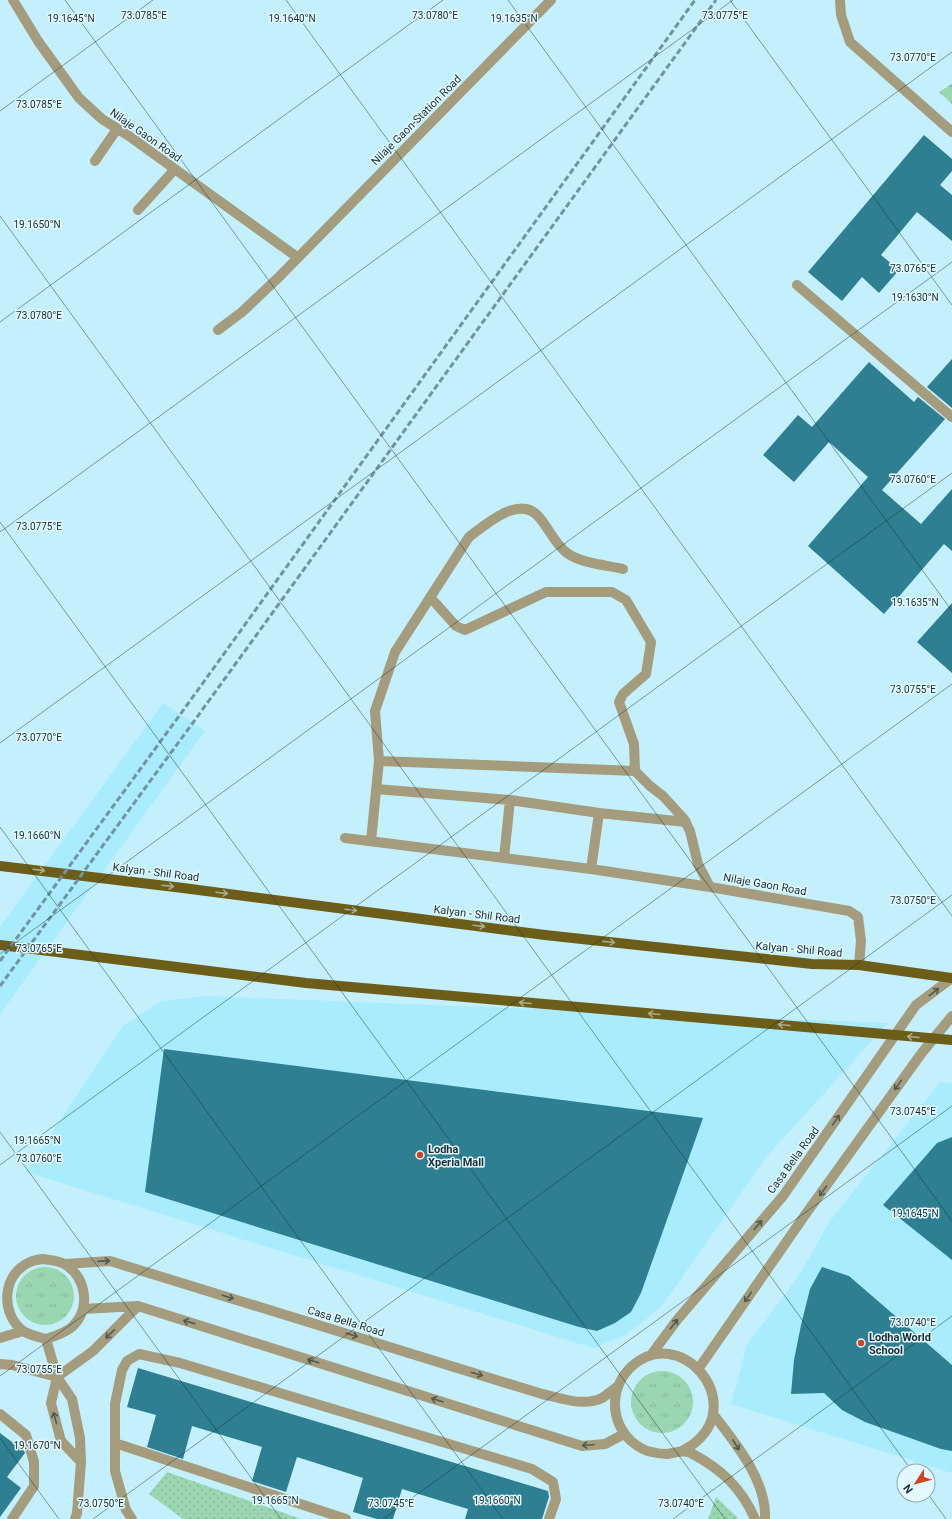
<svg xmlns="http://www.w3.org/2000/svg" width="952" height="1519" viewBox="0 0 952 1519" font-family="Roboto,sans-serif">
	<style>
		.built { fill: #a8ecfe }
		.grass { fill: url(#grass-tufts) }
		.forest { fill: url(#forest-firs) }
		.park { fill: url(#park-dots) }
		.building { fill: #2e7f92 }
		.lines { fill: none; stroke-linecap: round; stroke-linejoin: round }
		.street { stroke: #a49c7c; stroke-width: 10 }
		.primary { stroke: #6c5d19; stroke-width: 10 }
		.rail { stroke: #71949d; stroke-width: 3; stroke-dasharray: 6 3; stroke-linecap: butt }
		.oneway { stroke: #a8ab8c }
		.oneway2 { stroke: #4f5a51 }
		.ticks { fill: none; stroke: #172e34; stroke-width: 1; stroke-opacity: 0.45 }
		.poi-dot { fill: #ce461e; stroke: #e3f9ff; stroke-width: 1.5 }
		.labels { text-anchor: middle; stroke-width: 3; stroke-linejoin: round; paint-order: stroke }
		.street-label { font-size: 11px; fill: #172e34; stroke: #e3f9ff }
		.poi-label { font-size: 11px; font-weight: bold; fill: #172e34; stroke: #e3f9ff; text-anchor: start }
		.ticks-label { font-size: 10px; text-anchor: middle; fill: #172e34; stroke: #e3f9ff; stroke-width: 3; stroke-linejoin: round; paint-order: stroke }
	</style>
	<defs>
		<pattern id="grass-tufts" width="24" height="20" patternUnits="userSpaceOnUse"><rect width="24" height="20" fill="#9ad6b0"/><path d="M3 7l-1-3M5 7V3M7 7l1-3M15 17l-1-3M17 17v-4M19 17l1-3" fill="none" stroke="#84b898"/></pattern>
		<pattern id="forest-firs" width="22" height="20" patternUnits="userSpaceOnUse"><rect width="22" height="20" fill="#9ad6b0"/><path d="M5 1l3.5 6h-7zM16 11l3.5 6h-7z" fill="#84b898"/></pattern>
		<pattern id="park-dots" width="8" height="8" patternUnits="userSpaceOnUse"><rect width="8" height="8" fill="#9ad6b0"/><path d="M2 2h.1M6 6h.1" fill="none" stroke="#84b898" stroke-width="1.8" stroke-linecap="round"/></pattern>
	</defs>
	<rect width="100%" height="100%" fill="#c3f0fc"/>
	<!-- built -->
	<path class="built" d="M163,703L205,731L0,1014V927Z
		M206,996L888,1023L767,1156L662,1306L626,1335L593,1348L26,1172L123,1026L161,1001Z
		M940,1082L952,1083V1473L731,1404L747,1345L800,1274L830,1221Z"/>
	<!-- grass -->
	<path class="grass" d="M16 1296a29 29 0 1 1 58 0a29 29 0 1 1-58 0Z
		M631 1402a31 31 0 1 1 62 0a31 31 0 1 1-62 0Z"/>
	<!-- forest -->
	<path class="forest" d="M952,84V104L939,92Z"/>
	<!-- park -->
	<path class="park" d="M167,1472L301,1519H183L149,1494Z
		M716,1497L738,1518V1519H708Z"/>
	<!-- building -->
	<path class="building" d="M924,135L952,159V171L940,185L952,195V241L917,212L881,255L899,270L879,293L862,277L842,301L808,272Z
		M952,359V408L927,387Z
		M869,362L914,402L918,397L945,419L882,490L921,524L952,489V551L944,544L884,614L808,546L868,477L829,442L794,482L763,455L798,415L812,427Z
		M952,603V673L917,642Z
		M164,1049L703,1118L641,1293L631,1312L615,1323L597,1331L579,1327L145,1192Z
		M952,1137V1260L883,1205L937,1143Z
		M822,1267L849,1276L952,1365V1451L941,1449L865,1422L842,1410L824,1393L791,1394L794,1360L801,1325L810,1289Z
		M138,1368L548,1491L549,1497L542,1519H465L468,1509L402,1489L393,1519H377L353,1512L363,1478L297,1457L286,1492L252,1481L262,1447L192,1426L183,1459L147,1447L156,1415L127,1407Z
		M0,1433L24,1451L25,1453L7,1477L21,1488L0,1517Z"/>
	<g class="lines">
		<!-- street -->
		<path class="street" d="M13,0L38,41L79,98L102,119L129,136L297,257
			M840,0L841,15L850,42L952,132
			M95,161L117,129
			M138,210L175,169
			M797,285L952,417
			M218,330L242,312L279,277L551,0
			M623,569C606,565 580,563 567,553C554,543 549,528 538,516C519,495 486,524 469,537L395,652L375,711L379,761L635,771
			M430,597L456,626L465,630L546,592H612L626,600L651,642L646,674L623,694L619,702L634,744L635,771
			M635,771L650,786L663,796L684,819L690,831L698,864L710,887
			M376,789L510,800L599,813
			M345,838L591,869L710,887L849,911L858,917L861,941L859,965
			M371,841L379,761
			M504,858L510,800
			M591,869L599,813L686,822
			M42,1259C50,1260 59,1260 66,1265C86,1278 91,1308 73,1326C66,1333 55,1336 46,1339C38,1337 29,1335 23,1331C0,1313 2,1274 30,1262C34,1260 38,1260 42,1259Z
			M65,1264L110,1261L542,1394C561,1398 583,1407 602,1398C607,1395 612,1390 617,1387
			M83,1309L138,1306L582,1446L605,1444L624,1434
			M0,1338L23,1331
			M46,1339L57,1377L72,1399L80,1438L81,1462L77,1513L75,1519
			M651,1355L677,1320L783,1196L916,1005L952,978
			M0,1364L12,1365L57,1377
			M699,1368L805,1215L921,1054L952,1016
			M0,1414L26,1435L34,1462V1486L12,1519
			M713,1414C735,1442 767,1481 765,1519
			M115,1443L346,1519
			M682,1451C687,1448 693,1445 697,1441C745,1398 679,1324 632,1366C610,1387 609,1419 631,1441C637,1446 644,1451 652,1452C656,1453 663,1454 667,1454C676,1453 682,1449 691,1453C721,1469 741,1487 755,1519
			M81,1462L61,1441L51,1403L57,1377L93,1351L138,1306
			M132,1519L126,1510L115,1471V1404L122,1370L127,1361L139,1354L180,1363L532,1469L553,1482L556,1499L549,1519"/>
		<!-- primary -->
		<path class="primary" d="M0,866L183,888L545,935L812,964L859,965L952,978
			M0,945L306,983L952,1040"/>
		<!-- rail -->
		<path class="rail" d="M0,961L182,712L695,0
			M0,986L192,724L716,0"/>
	</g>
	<!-- one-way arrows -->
	<defs><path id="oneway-shaft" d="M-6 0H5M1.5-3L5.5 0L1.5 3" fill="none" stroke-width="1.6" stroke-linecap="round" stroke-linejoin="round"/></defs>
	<g class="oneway">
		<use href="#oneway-shaft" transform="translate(39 870) rotate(7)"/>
		<use href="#oneway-shaft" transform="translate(168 886) rotate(7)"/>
		<use href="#oneway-shaft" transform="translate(222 893) rotate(7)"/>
		<use href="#oneway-shaft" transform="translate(351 910) rotate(7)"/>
		<use href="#oneway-shaft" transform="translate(479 926) rotate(7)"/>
		<use href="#oneway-shaft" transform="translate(609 942) rotate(6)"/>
		<use href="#oneway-shaft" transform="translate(525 1003) rotate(-175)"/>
		<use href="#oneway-shaft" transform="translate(654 1014) rotate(-175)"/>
		<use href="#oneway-shaft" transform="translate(784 1025) rotate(-175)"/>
		<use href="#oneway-shaft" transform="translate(913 1037) rotate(-175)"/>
	</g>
	<g class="oneway2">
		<use href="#oneway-shaft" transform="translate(934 992) rotate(-38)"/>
		<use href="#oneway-shaft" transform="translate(898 1085) rotate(126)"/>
		<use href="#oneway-shaft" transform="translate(836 1120) rotate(-55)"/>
		<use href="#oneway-shaft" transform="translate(823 1191) rotate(126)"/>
		<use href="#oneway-shaft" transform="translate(758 1225) rotate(-50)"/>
		<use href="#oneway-shaft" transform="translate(104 1261) rotate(-4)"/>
		<use href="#oneway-shaft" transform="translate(228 1297) rotate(17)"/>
		<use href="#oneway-shaft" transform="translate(748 1297) rotate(125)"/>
		<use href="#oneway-shaft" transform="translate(189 1322) rotate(-163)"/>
		<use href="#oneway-shaft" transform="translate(674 1324) rotate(-53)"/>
		<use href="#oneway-shaft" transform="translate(110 1334) rotate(135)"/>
		<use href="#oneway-shaft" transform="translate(352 1335) rotate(17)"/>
		<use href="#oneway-shaft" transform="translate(313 1361) rotate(-163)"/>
		<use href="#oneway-shaft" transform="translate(477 1374) rotate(17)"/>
		<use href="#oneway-shaft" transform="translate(437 1400) rotate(-163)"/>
		<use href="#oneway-shaft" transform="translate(55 1418) rotate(-105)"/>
		<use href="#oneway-shaft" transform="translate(588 1445) rotate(177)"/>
		<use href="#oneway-shaft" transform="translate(736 1445) rotate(58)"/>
	</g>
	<!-- ticks -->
	<path class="ticks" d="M65,0L952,1221M286,0L952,916M508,0L952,611M730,0L952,305M0,111L153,0M0,216L912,1471M0,322L443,0M0,522L725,1519M0,532L733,0M0,743L952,52M0,827L503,1519M0,954L952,262M0,1132L281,1519M0,1165L952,473M0,1376L952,684M0,1438L59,1519M928,1494L946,1519M93,1519L952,895M383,1519L952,1106M673,1519L952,1316"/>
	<!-- markers -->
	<g class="poi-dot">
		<circle cx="420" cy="1155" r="4"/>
		<circle cx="861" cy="1343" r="4"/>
	</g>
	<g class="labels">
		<!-- street labels -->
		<g class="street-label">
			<text transform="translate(416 120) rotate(-45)" y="4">Nilaje Gaon-Station Road</text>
			<text transform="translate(146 135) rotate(35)" y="4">Nilaje Gaon Road</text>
			<text transform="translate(156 872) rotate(7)" y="4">Kalyan - Shil Road</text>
			<text transform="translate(765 884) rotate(10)" y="4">Nilaje Gaon Road</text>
			<text transform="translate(477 914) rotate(7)" y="4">Kalyan - Shil Road</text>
			<text transform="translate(799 949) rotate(5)" y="4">Kalyan - Shil Road</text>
			<text transform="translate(793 1160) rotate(-54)" y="4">Casa Bella Road</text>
			<text transform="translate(346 1321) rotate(17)" y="4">Casa Bella Road</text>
		</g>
		<!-- poi labels -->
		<g class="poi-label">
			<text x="428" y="1153">Lodha<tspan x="428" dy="13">Xperia Mall</tspan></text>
			<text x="869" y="1341">Lodha World<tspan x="869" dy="13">School</tspan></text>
		</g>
	</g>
	<g class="ticks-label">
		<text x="144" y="19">73.0785°E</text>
		<text x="435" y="19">73.0780°E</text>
		<text x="725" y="19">73.0775°E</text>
		<text x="71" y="22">19.1645°N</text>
		<text x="292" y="22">19.1640°N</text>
		<text x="514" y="22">19.1635°N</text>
		<text x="913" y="61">73.0770°E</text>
		<text x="39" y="108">73.0785°E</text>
		<text x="37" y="228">19.1650°N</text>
		<text x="913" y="272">73.0765°E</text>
		<text x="915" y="301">19.1630°N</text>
		<text x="39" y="319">73.0780°E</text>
		<text x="913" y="483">73.0760°E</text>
		<text x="39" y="530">73.0775°E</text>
		<text x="915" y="606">19.1635°N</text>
		<text x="913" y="693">73.0755°E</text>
		<text x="39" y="741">73.0770°E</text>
		<text x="37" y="839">19.1660°N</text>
		<text x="913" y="904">73.0750°E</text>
		<text x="39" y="952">73.0765°E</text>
		<text x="913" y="1115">73.0745°E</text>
		<text x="37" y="1144">19.1665°N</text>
		<text x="39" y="1162">73.0760°E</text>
		<text x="915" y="1217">19.1645°N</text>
		<text x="913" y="1326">73.0740°E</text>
		<text x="39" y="1373">73.0755°E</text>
		<text x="37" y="1449">19.1670°N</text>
		<text x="275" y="1504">19.1665°N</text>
		<text x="497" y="1504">19.1660°N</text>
		<text x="101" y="1507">73.0750°E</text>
		<text x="391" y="1507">73.0745°E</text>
		<text x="681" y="1507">73.0740°E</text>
	</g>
	<!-- north arrow -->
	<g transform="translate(916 1483) rotate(234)"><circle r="19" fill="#e3f9ff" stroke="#91a8ae"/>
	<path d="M0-3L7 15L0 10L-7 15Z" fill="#ce461e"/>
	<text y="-6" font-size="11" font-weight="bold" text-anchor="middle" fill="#172e34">N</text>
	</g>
</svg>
